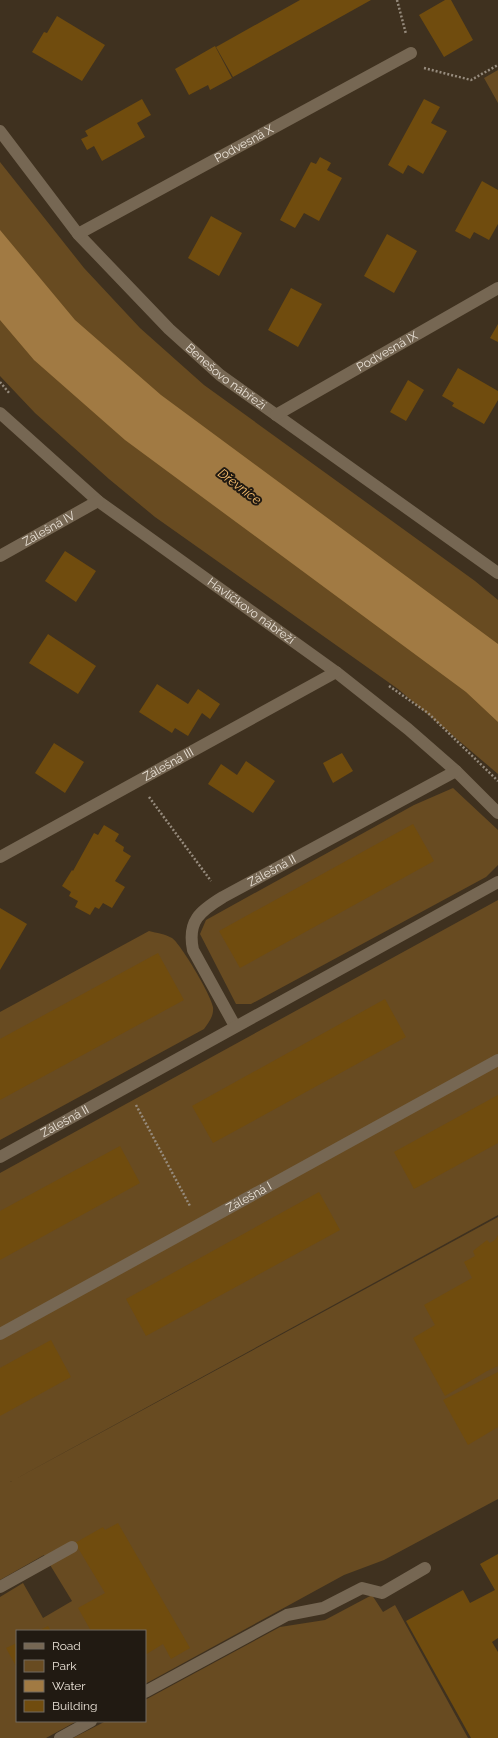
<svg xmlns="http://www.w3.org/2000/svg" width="498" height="1738" viewBox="0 0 498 1738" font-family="Raleway,sans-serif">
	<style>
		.green { fill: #684b21 }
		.water { fill: #a17a43 }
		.building { fill: #704c0e }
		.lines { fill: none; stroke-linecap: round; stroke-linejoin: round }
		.path { stroke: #968b7d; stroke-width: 2.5; stroke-dasharray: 2 2; stroke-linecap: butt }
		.minor { stroke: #766753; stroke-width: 12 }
		.labels { text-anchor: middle; stroke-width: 4; stroke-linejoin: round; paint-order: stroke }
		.street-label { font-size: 12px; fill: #ebe3d8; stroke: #211a12 }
		.water-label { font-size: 13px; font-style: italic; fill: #f7be6e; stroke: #211a12 }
	</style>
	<rect width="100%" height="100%" fill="#3f311f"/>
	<!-- green -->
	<path class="green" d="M498,70V103L484,78Z
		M0,162L84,268L140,328L204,385L475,581L498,600V774L398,689L155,517L109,479L35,413L0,376Z
		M453,788L498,830V865L486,877L251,1004H236L200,934L206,920L414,805Z
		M498,900V1215L10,1482L498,1217V1499L384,1560L344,1575L145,1684V1631H17V1721H77L46,1738H0V1597L23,1583L43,1618L72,1601L44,1555L0,1580V1173Z
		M149,931C157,933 165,934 172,938C181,944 212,997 213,1007C214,1016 209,1022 204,1029L0,1140V1012Z
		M372,1595L383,1612L395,1605L468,1738H73L106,1721H145V1700L280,1627L325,1620Z"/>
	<!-- water -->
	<path class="water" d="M0,230L75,320L161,395L498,644V722L466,692L125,440L34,360L0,320Z"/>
	<!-- building -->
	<path class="building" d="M300,0H371L233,77L216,47Z
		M445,0H451L473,40L444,57L419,15Z
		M57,16L105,45L82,81L32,52L44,32L47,33Z
		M215,46L232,78L210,90L208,85L189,95L175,69Z
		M142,99L151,115L137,123L145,137L102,161L94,146L87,150L81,139L88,136L85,131Z
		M424,99L440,107L431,123L447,131L423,174L408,165L403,174L388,165Z
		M320,157L331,163L327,170L342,178L319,221L304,213L295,228L280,220L311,162L316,164Z
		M482,181L498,190V224L489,240L474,232L470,239L455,231Z
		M211,216L242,233L219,276L188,258Z
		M387,234L417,251L394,293L364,276Z
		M291,288L322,304L298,347L268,330Z
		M498,324V342L490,338Z
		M458,368L498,391V400L484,424L452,406L454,403L442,396Z
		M408,380L424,390L406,421L390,412Z
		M65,551L96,571L76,602L45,581Z
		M48,634L96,666L78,694L29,663Z
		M157,684L188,704L198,689L220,704L210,719L202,713L188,736L175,728L172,733L139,712Z
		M54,743L84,762L65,793L35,773Z
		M342,753L353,771L333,783L323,763Z
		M246,761L275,781L253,813L208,784L221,764L237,775Z
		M413,824L434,861L240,968L219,931Z
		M104,825L119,834L115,841L124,847L123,851L131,856L115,881L125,887L112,908L103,903L99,909L95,907L90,915L75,907L78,901L69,896L71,892L62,886L72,870L73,871L94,833L98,835Z
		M0,908L27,924L0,970Z
		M158,953L184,1000L0,1100V1039Z
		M385,999L406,1037L213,1143L192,1106Z
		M498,1095V1143L414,1189L394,1152Z
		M120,1146L140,1183L0,1260V1211Z
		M319,1192L340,1230L146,1336L126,1299Z
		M498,1235V1366L487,1371L445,1396L413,1338L435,1325L424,1305L472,1278L464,1262L475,1256L473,1251L487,1240L490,1243L495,1240Z
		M51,1340L71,1377L0,1416V1368Z
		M498,1372V1427L468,1445L443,1400Z
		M118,1523L190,1648L171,1659L163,1644L145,1655V1631H91L78,1608L105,1593L75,1543L103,1527L105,1530Z
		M498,1554V1638L492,1642L498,1652V1738H471L406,1621L463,1590L470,1603L495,1590L480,1564Z
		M48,1626L51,1631H38Z
		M17,1643V1668L6,1648Z"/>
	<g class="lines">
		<!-- path -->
		<path class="path" d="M397,0L406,34
			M424,68L471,80L498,65
			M0,382L10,394
			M389,686L428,713L498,781
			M149,797L211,881
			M136,1105L190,1206"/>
		<!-- minor -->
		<g class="minor">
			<path id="s1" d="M0,131L78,234L169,329L220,375L498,573"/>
			<path id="s2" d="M78,234L411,53"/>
			<path id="s3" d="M0,413L98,501L336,672L408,729L456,771L498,813"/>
			<path id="s4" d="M276,415L498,288"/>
			<path id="s5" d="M0,556L98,501"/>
			<path id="s6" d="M0,857L336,672"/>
			<path id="s7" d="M235,1026L193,950C187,921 200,911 223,897L456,771"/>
			<path id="s8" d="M0,1157L498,882"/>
			<path id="s9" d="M0,1334L498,1060"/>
			<path d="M0,1587L72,1547"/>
			<path d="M145,1692L287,1615L323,1608L362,1588L382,1593L425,1568"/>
			<path d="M60,1738L91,1721"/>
		</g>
	</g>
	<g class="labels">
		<!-- street labels -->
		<g class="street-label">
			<text dy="4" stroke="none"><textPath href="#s2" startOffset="189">Podvesná X</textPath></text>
			<text dy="4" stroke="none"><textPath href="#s4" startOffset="128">Podvesná IX</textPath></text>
			<text dy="4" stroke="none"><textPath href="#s1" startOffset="335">Benešovo nábřeží</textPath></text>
			<text dy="4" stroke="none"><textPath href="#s5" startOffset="56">Zálešná IV</textPath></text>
			<text dy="4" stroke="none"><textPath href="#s3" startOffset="320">Havlíčkovo nábřeží</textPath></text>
			<text dy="4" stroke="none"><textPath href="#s6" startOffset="192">Zálešná III</textPath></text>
			<text dy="4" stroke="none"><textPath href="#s7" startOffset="209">Zálešná II</textPath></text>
			<text dy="4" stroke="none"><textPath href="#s8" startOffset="74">Zálešná II</textPath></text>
			<text dy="4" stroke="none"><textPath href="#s9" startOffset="284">Zálešná I</textPath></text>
		</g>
		<!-- water labels -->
		<g class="water-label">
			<text transform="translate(240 486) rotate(37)" y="5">Dřevnice</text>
		</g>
	</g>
	<!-- legend -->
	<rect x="16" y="1630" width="130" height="92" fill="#211a12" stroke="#726a61"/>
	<rect x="24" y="1643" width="20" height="6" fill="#766753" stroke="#726a61"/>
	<text x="52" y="1650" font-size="12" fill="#ebe3d8">Road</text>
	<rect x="24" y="1660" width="20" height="12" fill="#684b21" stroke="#726a61"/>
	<text x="52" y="1670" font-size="12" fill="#ebe3d8">Park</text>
	<rect x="24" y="1680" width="20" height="12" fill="#a17a43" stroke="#726a61"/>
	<text x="52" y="1690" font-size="12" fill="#ebe3d8">Water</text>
	<rect x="24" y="1700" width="20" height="12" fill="#704c0e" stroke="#726a61"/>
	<text x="52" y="1710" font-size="12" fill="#ebe3d8">Building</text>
</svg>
